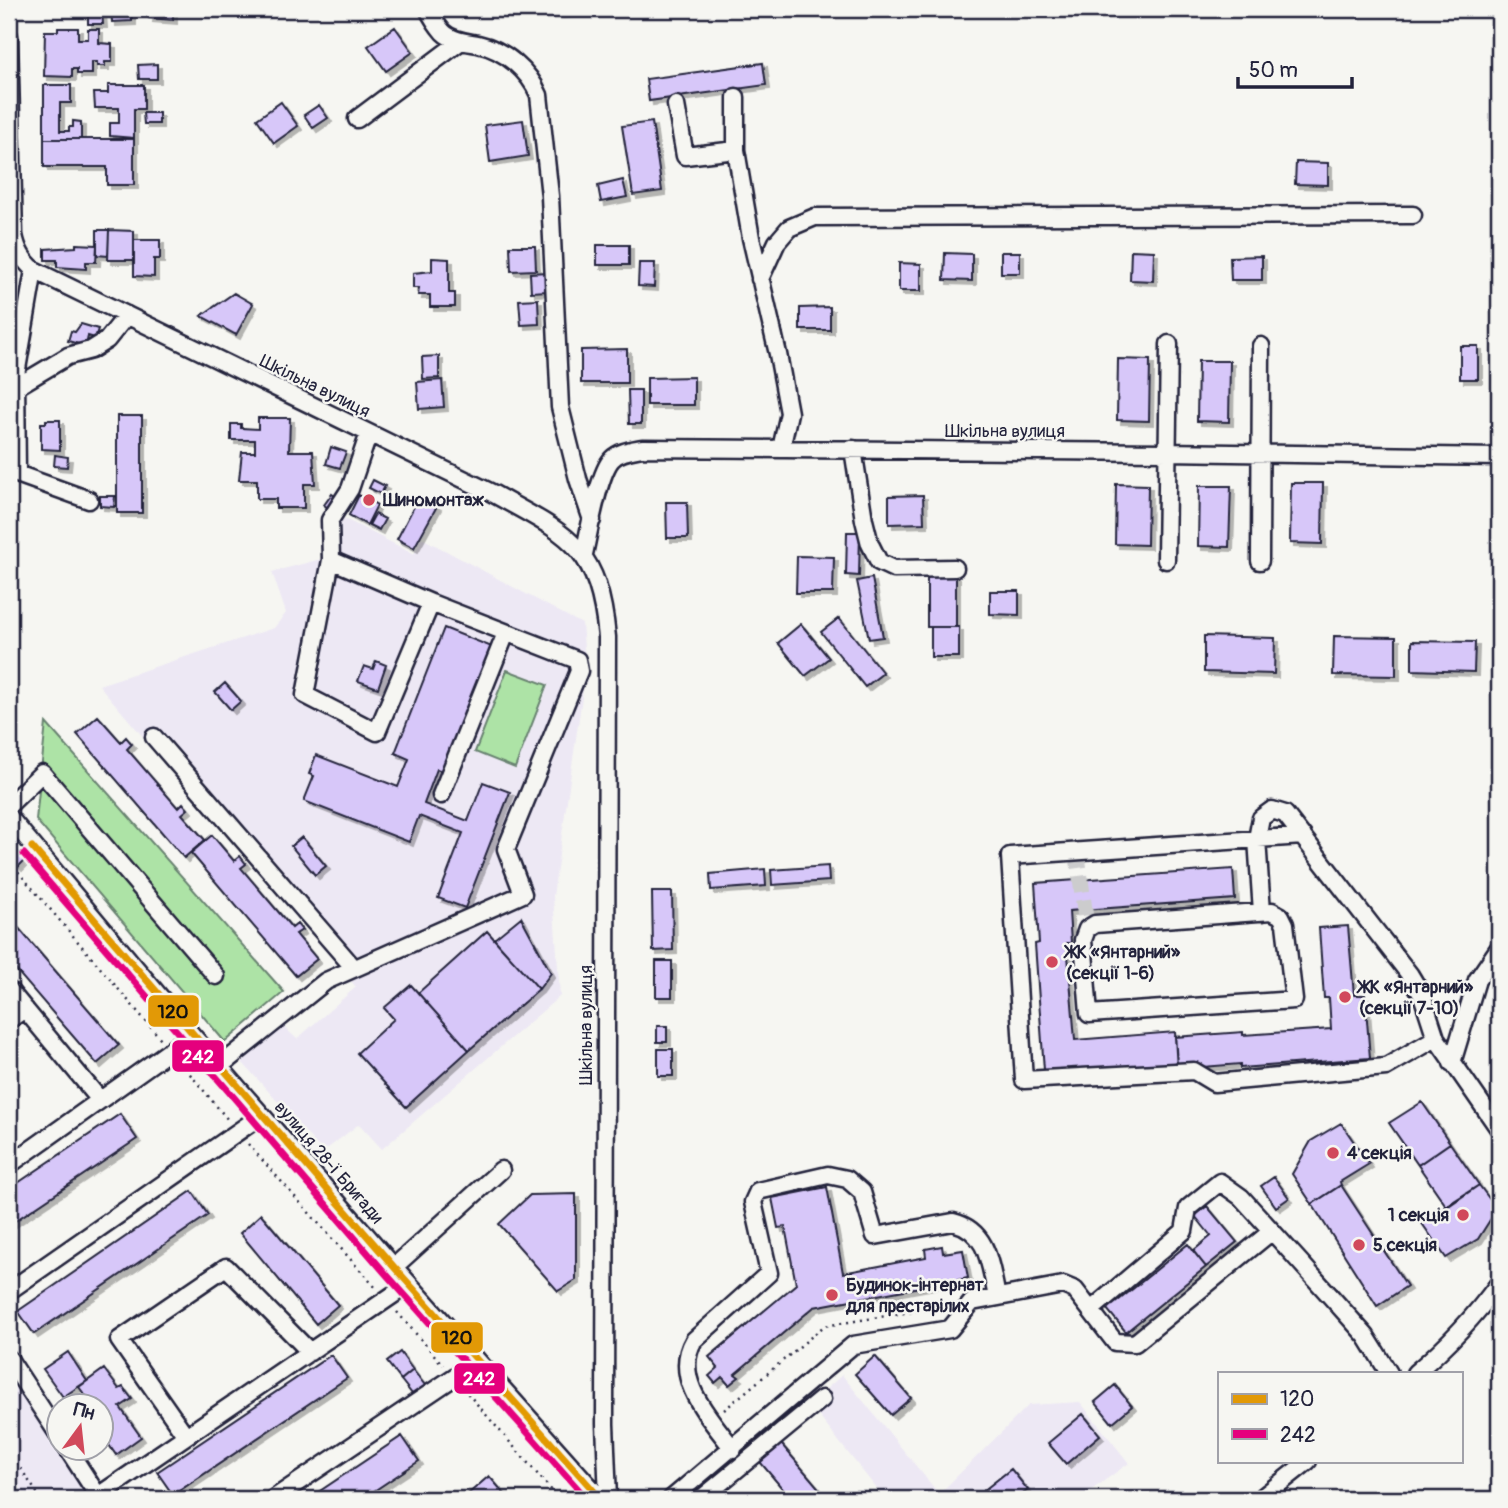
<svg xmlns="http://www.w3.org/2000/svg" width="1508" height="1508" viewBox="0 0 1508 1508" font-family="Pangolin,sans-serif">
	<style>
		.built { fill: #ede8f4 }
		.green { fill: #ade3a6; stroke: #688270; stroke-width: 2 }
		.building { fill: #d7c7f9; stroke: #22223b; stroke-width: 2; filter: url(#shadow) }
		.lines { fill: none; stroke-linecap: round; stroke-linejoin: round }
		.minor-tunnel { stroke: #cccccd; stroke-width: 16; stroke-dasharray: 16 8; stroke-linecap: butt }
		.minor-casing { stroke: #22223b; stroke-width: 21 }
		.path { stroke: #22223b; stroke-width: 2.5; stroke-dasharray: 2 5; stroke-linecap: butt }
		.minor { stroke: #f6f6f2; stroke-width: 16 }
		.bus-1-casing { stroke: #f6f6f2; stroke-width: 12 }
		.bus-2-casing { stroke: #f6f6f2; stroke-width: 12 }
		.bus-1 { stroke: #e29906; stroke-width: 7 }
		.bus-2 { stroke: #e5007d; stroke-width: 7 }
		.poi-dot { fill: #d1495b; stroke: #f6f6f2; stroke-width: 2.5 }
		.labels { text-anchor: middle; stroke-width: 5; stroke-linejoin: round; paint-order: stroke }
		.street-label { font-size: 18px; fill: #22223b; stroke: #f6f6f2 }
		.poi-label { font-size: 18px; font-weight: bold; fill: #22223b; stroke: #f6f6f2; text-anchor: start }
		.line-badge { stroke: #f6f6f2; stroke-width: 2.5 }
		.badge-label { font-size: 19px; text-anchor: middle; font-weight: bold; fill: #fff }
		.pale-badge-label { font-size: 19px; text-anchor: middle; font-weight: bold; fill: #111 }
	</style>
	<defs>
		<filter id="shadow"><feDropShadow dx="4" dy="4" stdDeviation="0" flood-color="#0004"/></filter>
	</defs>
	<rect width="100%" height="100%" fill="#f6f6f2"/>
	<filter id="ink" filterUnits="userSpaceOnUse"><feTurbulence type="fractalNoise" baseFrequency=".0143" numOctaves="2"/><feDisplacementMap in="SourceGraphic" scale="14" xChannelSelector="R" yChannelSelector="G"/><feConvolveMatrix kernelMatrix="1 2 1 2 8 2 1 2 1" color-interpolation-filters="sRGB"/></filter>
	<g filter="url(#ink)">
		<!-- built -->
		<path class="built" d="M343,518L414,554L422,538L582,624L586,670L553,896L560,996L382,1149L359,1124L323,1152L242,1062L284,1027L297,1039L356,987L99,685L274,628L286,613L272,572L321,559Z
			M9,1375L92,1499H9Z
			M842,1375L939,1494L1029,1405L1080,1402L1129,1463L1079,1499H885L809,1404Z"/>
		<!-- green -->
		<path class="green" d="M507,670L547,685L515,768L475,752Z
			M46,723L284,992L225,1042L36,820Z"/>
		<!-- building -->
		<path class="building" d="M88,9H102L103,24H88Z
			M111,9H132V21L112,22Z
			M150,9H173V20L149,18Z
			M558,9H589V11L559,14Z
			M395,27L413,52L386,71L368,46Z
			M58,28H78V39H88V29H99V43L112,44V62H105V66H97V62H92V74H77V69H72V77L44,76L45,31H58Z
			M763,63L766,85L649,101L646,79Z
			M157,64V79H139L138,65Z
			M44,85H71V103H60V131H69V127H73V121L81,122V139H44Z
			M108,85H144V109H134V138L110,136V123H119V108H95L94,93H108Z
			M281,102L298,126L274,143L257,119Z
			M319,105L328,118L313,128L304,115Z
			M143,113H159V124H144Z
			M523,120L528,156L490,162L485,125Z
			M652,122L662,191L633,195L622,126Z
			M44,139H134V185H107V167H44Z
			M1296,162L1328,163V185L1295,184Z
			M623,180L627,197L601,202L598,186Z
			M97,230H109L108,256L97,255Z
			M109,230L134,231V260H108Z
			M134,240H160V259H154V277L134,276Z
			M76,244L97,245L96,262H86V269L57,267V260H45V249L76,247Z
			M597,245H629V265H597Z
			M510,246H535L536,270L511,271Z
			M1131,250L1154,251L1153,281L1130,280Z
			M1001,252H1020V273H1001Z
			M945,253L972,254V281L944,280Z
			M1262,256V280H1231L1230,257Z
			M432,258L449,259V293H455V307H430V295H418L419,288H413V273L432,271Z
			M1498,259L1499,260V333H1498Z
			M639,263H655L654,287L638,286Z
			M899,263L921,264V291H899Z
			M547,272L548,291L531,292L530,273Z
			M234,293L253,304L236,335L201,316Z
			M538,299L539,324L521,325L519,300Z
			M830,307V330H800V308Z
			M81,324L98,329L95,338L88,336L86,346L68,341L71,331L75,332Z
			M1460,346H1478V379H1460Z
			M627,349V383H581V350Z
			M439,356V378L423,379L422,357Z
			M1118,359L1150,360L1149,421L1117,420Z
			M1198,361H1230L1229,422L1197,421Z
			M694,377V405H647V378Z
			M442,380L444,407L419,409L417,382Z
			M628,390H641V424H629Z
			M117,416H142V513H117Z
			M258,418H290L289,451H313L315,484H304V508H276V499H257V480H239L242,452H255V440H231V424H241V428L258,429Z
			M46,420H60V450L41,449V423H46Z
			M331,447L346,452L340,468L326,464Z
			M55,455L68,457L67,467L54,466Z
			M373,480L385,486L381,494L369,488Z
			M1291,483H1323L1322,544L1290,543Z
			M1116,484L1148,485L1147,545L1115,544Z
			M1199,486H1231L1229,547L1198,546Z
			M332,494L339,499L331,510L324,505Z
			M359,495L377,505L367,525L349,515Z
			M923,495L924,523L889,524V496Z
			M100,496H115L114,507L100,506Z
			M419,497L437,506L414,548L397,539Z
			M666,502H687L688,538H667Z
			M375,514L385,519L379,530L369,525Z
			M847,532H860L859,576L846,575Z
			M797,556L834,557L833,593H796Z
			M927,575H956V627H927Z
			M872,578L883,637L869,639L857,581Z
			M990,591H1019V615L990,614Z
			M839,618L883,673L865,687L821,632Z
			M801,624L829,658L805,676L778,643Z
			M931,627H959V657H931Z
			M444,628L492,647L444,772L437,769L424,804L468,821L483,782L510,792L465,908L438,898L463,833L419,816L409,842L304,801L314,776L309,774L316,755L398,787L409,759L395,753Z
			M1204,636L1275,638L1274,674L1204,672Z
			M1334,636L1396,637V676L1333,675Z
			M1412,641L1475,642L1474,672L1412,670Z
			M376,661L386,665L378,688L358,681L364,666L373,669Z
			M225,683L241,701L231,710L215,692Z
			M98,716L121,742L126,737L132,744L127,749L178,808L183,803L188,809L182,814L205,840L184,858L77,734Z
			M212,835L234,861L240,856L246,864L241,868L292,928L297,924L302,930L296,934L317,959L296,976L191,853Z
			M302,837L326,866L315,875L291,846Z
			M9,843L24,861L18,867L9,856Z
			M828,866L829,881L772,885L771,870Z
			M765,869L766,886L711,890L710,874Z
			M1233,869L1235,899L1069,911L1071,943H1067L1075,1040L1175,1032L1177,1065L1050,1075L1044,1070L1035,944L1039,943L1035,883Z
			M652,892H672L673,950L653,951Z
			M9,917L119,1045L97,1064L9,962Z
			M521,917L551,973L539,989L494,939Z
			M1348,926L1354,995H1365L1370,1058L1240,1068V1064L1177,1069L1175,1037L1243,1032V1035L1331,1029L1329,998H1324L1319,928Z
			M487,931L539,989L469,1050L418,993Z
			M656,961H672V997H656Z
			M411,985L469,1050L406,1107L357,1053L394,1019L384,1008Z
			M657,1026H667V1042H657Z
			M658,1049H673V1076H658Z
			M1422,1102L1450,1143L1418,1165L1389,1123Z
			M120,1114L137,1139L9,1225V1189Z
			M1341,1123L1369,1164L1340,1182L1341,1185L1312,1204L1292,1174L1311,1141Z
			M1450,1143L1479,1185L1447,1207L1418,1165Z
			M1274,1177L1289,1198L1276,1207L1261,1186Z
			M1341,1185L1407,1286L1377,1306L1312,1204Z
			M1479,1185L1497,1209L1478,1239L1446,1258L1421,1222Z
			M827,1187L843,1273L926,1257L925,1249L942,1246L943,1253L963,1250L968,1278L814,1307L735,1374L739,1377L729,1385L722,1377L715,1383L709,1376L718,1368L709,1357L796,1284L785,1227L778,1228L772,1198Z
			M192,1191L208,1215L34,1334L18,1311Z
			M576,1194V1280L558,1291L499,1224L530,1195Z
			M1207,1206L1237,1242L1206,1267L1193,1251L1211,1236L1195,1216Z
			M261,1214L338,1305L316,1324L240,1233Z
			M1188,1244L1206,1267L1126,1332L1106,1308L1112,1303L1113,1305Z
			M68,1352L87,1381L63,1397L43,1369Z
			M400,1352L413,1370L401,1380L387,1362Z
			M331,1355L347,1378L173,1495L157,1472Z
			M875,1356L911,1398L891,1415L855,1374Z
			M104,1369L119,1389L123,1387L132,1399L120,1407L141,1437L116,1455L102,1435V1406H93L79,1387Z
			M413,1370L428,1389L416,1399L401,1380Z
			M1115,1385L1132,1406L1112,1423L1095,1402Z
			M1083,1414L1100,1435L1066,1464L1048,1443Z
			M402,1436L419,1461L362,1499H308Z
			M777,1439L828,1499H791L756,1457Z
			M1011,1469L1028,1490L1016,1499H973Z
			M489,1476L509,1499H471L467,1495Z"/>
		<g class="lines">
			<!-- minor-tunnel -->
			<path class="minor-tunnel" d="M1077,852L1087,929"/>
			<defs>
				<path id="minor" d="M428,9C432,17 437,25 443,32C452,41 467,42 478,44C505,50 529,71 539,95L550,196L560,407L578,479L592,520
					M9,36L14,235C17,251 23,260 34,270L492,493C568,535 598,544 607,637L605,1424L608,1499
					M676,105L685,156L736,150V97
					M357,119L461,41
					M736,150L751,238L778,354L789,413L781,449
					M34,270L16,375L17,474L89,500
					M760,279L777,242L789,228L815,217L1413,215
					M16,387L68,356L91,350L107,340L127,315
					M369,433L350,489L330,520L331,560L305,695L377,732L431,603
					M853,449L864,520L870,544L879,562L894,569L955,568
					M584,554C589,533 598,474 612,459C620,451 632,450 642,448L1167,452L1499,457
					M1166,560L1169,344
					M1260,561L1261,346
					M154,737L354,968
					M441,795L506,633
					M9,805L42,773L216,976
					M9,817L192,1035L394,1267L601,1499
					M1303,836L1010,856L1024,1080L1194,1071L1214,1083L1386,1067L1436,1038
					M1272,911L1281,916L1285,924L1294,1000L1089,1014L1083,940L1087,929L1095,924Z
					M1262,912L1257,839L1261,818L1272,810L1285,814L1410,975L1422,995L1436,1038L1499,1129
					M9,990L100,1100
					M9,1020L25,1009
					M1452,1063L1477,980L1499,948
					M220,1066L326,981L523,894L506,849L579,671L577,660L431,603L331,560
					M9,1165L192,1035
					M394,1267L501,1170
					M9,1291L262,1115
					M1091,1310L1184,1231L1188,1208L1220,1182L1241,1197L1300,1262L1366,1336L1389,1373
					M9,1359L60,1437
					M1415,1373C1447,1346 1474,1318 1499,1283
					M186,1436L119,1340L226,1267L310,1352
					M67,1448L100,1499
					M733,1449C710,1418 671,1379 694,1340L769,1273L753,1202L758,1191L828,1175L847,1179L862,1192L875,1236L953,1222C989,1231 990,1266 997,1297
					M98,1496L409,1284
					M273,1499L478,1361
					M671,1499L853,1345L950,1329L972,1302L1063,1285L1075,1290L1115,1342L1135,1343L1272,1231
					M701,1499L822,1399
					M1260,1499L1308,1461"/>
			</defs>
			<!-- minor casing -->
			<use href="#minor" class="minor-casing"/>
			<!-- path -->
			<path class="path" d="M9,861L161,1039
				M181,1063L228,1120
				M248,1144L376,1288
				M397,1312L443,1365
				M463,1388L559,1499
				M724,1410L824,1326L948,1306
				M9,1451L41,1499"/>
			<!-- minor -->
			<use href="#minor" class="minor"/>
			<defs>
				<path id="bus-1" d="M32,847L394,1267L601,1499"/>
				<path id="bus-2" d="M24,854L386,1274L587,1499"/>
			</defs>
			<!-- bus-1 casing -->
			<use href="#bus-1" class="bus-1-casing"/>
			<!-- bus-2 casing -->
			<use href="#bus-2" class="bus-2-casing"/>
			<!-- bus-1 -->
			<use href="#bus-1" class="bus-1"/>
			<!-- bus-2 -->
			<use href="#bus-2" class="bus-2"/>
		</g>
	</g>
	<!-- markers -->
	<g class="poi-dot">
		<circle cx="369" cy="500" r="7"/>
		<circle cx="1052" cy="962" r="7"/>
		<circle cx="1345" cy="997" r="7"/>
		<circle cx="1333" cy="1153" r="7"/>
		<circle cx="1463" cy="1215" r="7"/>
		<circle cx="1359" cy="1245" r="7"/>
		<circle cx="832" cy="1295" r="7"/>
	</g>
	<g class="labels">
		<!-- street labels -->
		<g class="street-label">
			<text transform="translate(315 386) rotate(26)" y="6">Шкільна вулиця</text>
			<text x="1005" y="437">Шкільна вулиця</text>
			<text transform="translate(586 1025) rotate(-90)" y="6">Шкільна вулиця</text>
			<text transform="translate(329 1162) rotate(49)" y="6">вулиця 28-ї Бригади</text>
		</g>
		<!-- poi labels -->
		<g class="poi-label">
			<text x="383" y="506">Шиномонтаж</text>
			<text x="1066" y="958">ЖК «Янтарний»<tspan x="1066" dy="21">(секції 1-6)</tspan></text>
			<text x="1359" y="993">ЖК «Янтарний»<tspan x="1359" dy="21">(секції 7-10)</tspan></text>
			<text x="1347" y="1159">4 секція</text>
			<text x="1449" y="1221" text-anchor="end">1 секція</text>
			<text x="1373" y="1251">5 секція</text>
			<text x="846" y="1291">Будинок-інтернат<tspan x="846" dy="21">для престарілих</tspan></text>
		</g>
	</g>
	<g class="line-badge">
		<rect x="147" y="994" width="53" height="34" rx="7" fill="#e29906"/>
		<rect x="171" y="1039" width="54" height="34" rx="7" fill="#e5007d"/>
		<rect x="430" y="1321" width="54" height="33" rx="7" fill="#e29906"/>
		<rect x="453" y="1362" width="53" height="33" rx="7" fill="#e5007d"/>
	</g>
	<g class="badge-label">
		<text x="198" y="1063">242</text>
		<text x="479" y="1385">242</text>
	</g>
	<g class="pale-badge-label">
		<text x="173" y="1018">120</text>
		<text x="457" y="1344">120</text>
	</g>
	<!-- margin -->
	<rect width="1508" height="1508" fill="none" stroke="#f6f6f2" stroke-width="35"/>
	<rect x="18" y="18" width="1473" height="1473" fill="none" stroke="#22223b" stroke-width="2.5" filter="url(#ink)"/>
	<!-- legend -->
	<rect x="1218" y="1372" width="245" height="91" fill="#f6f6f2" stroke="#a1a1a9" stroke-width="2"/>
	<rect x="1232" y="1394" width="35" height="10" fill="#e29906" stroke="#a1a1a9" stroke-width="2"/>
	<text x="1280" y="1406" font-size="21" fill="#22223b">120</text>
	<rect x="1232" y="1429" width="35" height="10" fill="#e5007d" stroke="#a1a1a9" stroke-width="2"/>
	<text x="1280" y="1442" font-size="21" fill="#22223b">242</text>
	<!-- north arrow -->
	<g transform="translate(80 1427) rotate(15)"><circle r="33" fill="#f6f6f2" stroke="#a1a1a9" stroke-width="2"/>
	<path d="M0-5L12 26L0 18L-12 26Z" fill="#d1495b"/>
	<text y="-10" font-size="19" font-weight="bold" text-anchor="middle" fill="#22223b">Пн</text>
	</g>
	<!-- scale -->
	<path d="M1238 77v10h114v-10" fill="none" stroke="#22223b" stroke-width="3.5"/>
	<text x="1249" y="77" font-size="21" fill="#22223b" stroke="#f6f6f2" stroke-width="5" paint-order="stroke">50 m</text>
</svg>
